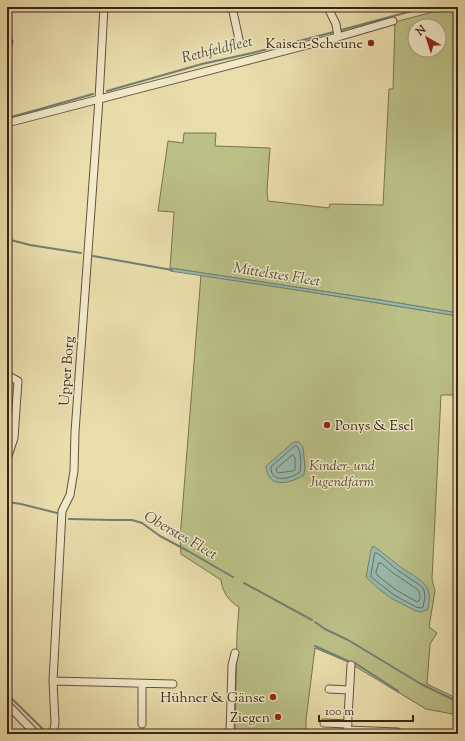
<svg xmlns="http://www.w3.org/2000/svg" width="465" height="741" viewBox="0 0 465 741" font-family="'Sorts Mill Goudy',serif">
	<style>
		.green { fill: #bbc087; stroke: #7a724e; fill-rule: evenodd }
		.water { fill: #98bbaf; stroke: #727f72 }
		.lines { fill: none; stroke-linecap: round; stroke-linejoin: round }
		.shore { stroke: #687062; stroke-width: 1 }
		.stream { stroke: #727f72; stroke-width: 2 }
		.minor-casing { stroke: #65523c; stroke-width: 9 }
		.minor { stroke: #f1e9c9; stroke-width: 7 }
		.poi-dot { fill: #8f2418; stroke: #f1e9c9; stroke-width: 1.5 }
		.labels { text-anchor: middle; stroke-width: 3; stroke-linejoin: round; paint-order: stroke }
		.poi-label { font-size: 14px; fill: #392416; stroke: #f1e9c9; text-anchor: end }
		.street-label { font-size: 14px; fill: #392416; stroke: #f1e9c9 }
		.park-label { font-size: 14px; font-style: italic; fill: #5a4b32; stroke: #f1e9c9 }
		.water-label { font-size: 15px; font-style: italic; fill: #514a3c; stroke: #f1e9c9 }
	</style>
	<rect width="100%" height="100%" fill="#eaddac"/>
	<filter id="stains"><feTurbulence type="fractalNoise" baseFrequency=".005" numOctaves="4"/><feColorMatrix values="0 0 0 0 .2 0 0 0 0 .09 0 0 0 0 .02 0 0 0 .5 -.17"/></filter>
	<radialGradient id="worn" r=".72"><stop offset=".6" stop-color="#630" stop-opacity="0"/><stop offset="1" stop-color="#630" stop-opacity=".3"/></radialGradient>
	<!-- green -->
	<path class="green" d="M452,7H458V313L374,299L170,268L174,212L158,211L168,141L183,143L184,133H216L215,146L270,148L267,190L268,201L329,208L330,204L383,205L389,89H393L395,22ZM415,26H439V50H415Z
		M201,275L304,291L458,316V395H441L432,579L435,591L429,627L437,633L430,644L427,684L458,699V715L426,709L348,662L315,648L306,720V734H235L237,634L239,607C229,602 222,591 221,580L181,554L180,539Z"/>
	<!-- water -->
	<path class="water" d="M170,268L374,299L458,313V316L304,291L170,271Z
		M294,442H299L303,447L305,467L304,475C289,484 268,489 266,466Z
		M373,546C382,552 389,558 398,565C406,572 422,578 427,588C431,594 429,602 428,609L422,612L416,611L391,598L379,589L366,577L371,550Z"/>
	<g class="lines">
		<!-- shore -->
		<path class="shore" d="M295,446H297C302,453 301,465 300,472C291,479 270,484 271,467Z
			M293,455L295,457V470L292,471L278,473L276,470L277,468Z
			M375,553H377L380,555L396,569L421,586L424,590L425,597L423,607L421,608L416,607L394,595L371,577V575Z
			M379,563H381L393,573L417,589C420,593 421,597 419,601L417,602L396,590L377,575L376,573Z"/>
		<!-- stream -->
		<path class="stream" d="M341,30L427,7
			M107,91L202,64L252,53L334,32
			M7,118L33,111L93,94
			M7,239L30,245L81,253
			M93,256L172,270
			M7,502L21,504L57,513
			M69,519L112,520H132L142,523L160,536L188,551L233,577
			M244,583L312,620
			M315,622L325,629L348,640L421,684L458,702
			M315,646L348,661
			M355,663L398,691
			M7,694L48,734"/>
		<defs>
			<path id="minor" d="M232,7L240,44
				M329,7L330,12L336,24L338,37
				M7,42H9
				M7,123L338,37L393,21
				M7,375L18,381L14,438L8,456
				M53,681L173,684
				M329,689L349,690
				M7,704L36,734
				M324,723L348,724
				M142,724V684
				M347,730L398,732
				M52,734L54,729L55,723L53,681L62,511L70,495L74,471L75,432L99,99L104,7
				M230,734L232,665L235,653
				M347,734L351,665"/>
		</defs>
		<!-- minor casing -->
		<use href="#minor" class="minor-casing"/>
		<!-- minor -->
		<use href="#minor" class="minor"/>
	</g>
	<!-- markers -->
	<g class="poi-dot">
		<circle cx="371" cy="43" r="4"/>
		<circle cx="327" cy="425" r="4"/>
		<circle cx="273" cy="697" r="4"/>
		<circle cx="278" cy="717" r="4"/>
	</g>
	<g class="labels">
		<!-- poi labels -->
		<g class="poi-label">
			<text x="363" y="48">Kaisen-Scheune</text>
			<text x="335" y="430" text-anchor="start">Ponys &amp; Esel</text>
			<text x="265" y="702">Hühner &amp; Gänse</text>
			<text x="270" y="722">Ziegen</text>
		</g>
		<!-- street labels -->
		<g class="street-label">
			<text transform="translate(66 371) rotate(-86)" y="5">Upper Borg</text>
		</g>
		<!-- park labels -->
		<g class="park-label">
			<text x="342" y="470">Kinder- und<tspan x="342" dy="16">Jugendfarm</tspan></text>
		</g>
		<!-- water labels -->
		<g class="water-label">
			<text transform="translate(217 49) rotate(-14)" y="5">Rethfeldfleet</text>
			<text transform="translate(277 274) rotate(9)" y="5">Mittelstes Fleet</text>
			<text transform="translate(181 535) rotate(30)" y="5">Oberstes Fleet</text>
		</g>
	</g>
	<!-- margin -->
	<rect width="465" height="741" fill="none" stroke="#eaddac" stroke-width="24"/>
	<rect x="8" y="8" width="449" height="725" fill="none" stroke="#392416" stroke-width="2"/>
	<rect x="12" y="12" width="441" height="717" fill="none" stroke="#392416"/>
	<!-- north arrow -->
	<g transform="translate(427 38) rotate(321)"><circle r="19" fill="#f1e9c9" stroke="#a79a81"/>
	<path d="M0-3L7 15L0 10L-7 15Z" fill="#8f2418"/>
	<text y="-6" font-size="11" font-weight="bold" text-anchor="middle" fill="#392416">N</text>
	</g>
	<!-- scale -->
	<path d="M319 715v6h94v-6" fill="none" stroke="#392416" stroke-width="2"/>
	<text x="325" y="715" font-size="12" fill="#392416" stroke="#f1e9c9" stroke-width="3" paint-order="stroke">100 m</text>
	<rect width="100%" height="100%" filter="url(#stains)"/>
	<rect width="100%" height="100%" fill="url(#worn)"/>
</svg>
